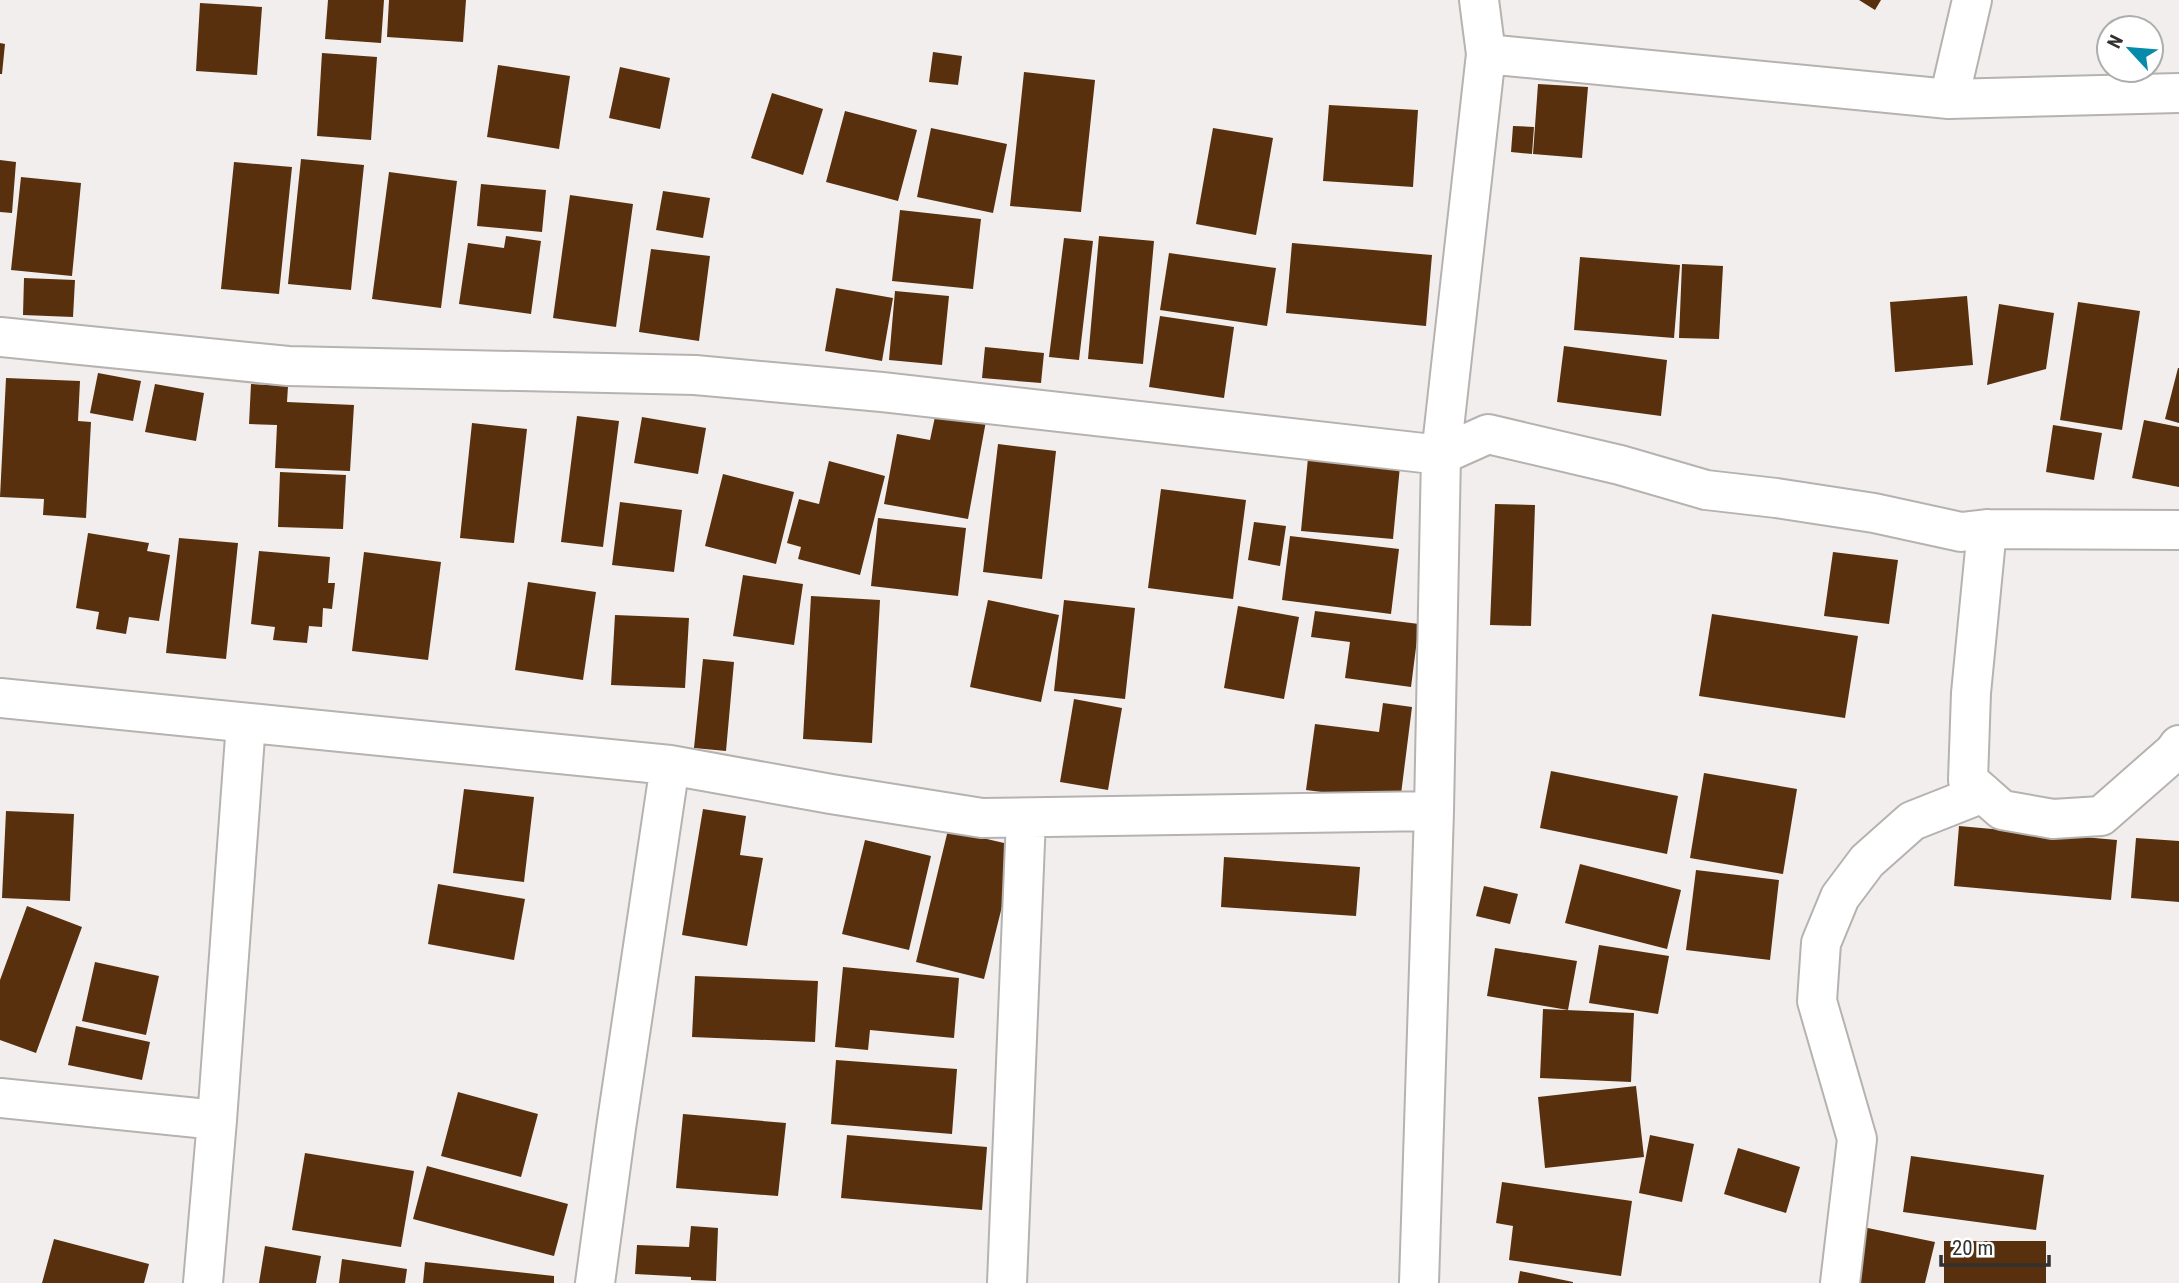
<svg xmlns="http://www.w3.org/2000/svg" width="2179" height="1283" viewBox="0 0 2179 1283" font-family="'Roboto Condensed',sans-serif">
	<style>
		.building { fill: #58300d }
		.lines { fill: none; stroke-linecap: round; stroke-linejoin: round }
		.minor-casing { stroke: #b5b2b0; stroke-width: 42 }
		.minor { stroke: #fff; stroke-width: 38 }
	</style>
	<rect width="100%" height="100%" fill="#f2eeed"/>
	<!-- building -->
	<path class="building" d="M328,0H384L381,43L325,39Z
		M389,0H466L463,42L387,37Z
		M1859,0H1881L1875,10Z
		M200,3L262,7L257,75L196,71Z
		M0,43L5,44L2,74H0Z
		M933,52L962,56L958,85L929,82Z
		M322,53L377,57L371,140L317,136Z
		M498,65L570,76L559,149L487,137Z
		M620,67L670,78L660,129L609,118Z
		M1024,72L1095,80L1081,212L1010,206Z
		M1538,84L1588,87L1582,158L1533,154Z
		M772,93L823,109L803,175L751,158Z
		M1329,105L1418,110L1413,187L1323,181Z
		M845,111L917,130L898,201L826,182Z
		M1513,126L1534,127L1532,154L1511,152Z
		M931,128L1007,144L993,213L917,197Z
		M1213,128L1273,138L1256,235L1196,224Z
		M301,159L364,165L351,290L288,284Z
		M0,160L16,162L12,213L0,212Z
		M234,162L292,167L279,294L221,289Z
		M389,172L457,181L441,308L372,299Z
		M21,177L81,183L72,276L11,270Z
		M481,184L546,190L542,232L477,226Z
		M663,191L710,198L703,238L656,230Z
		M570,195L633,204L616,327L553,318Z
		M900,210L981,219L973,289L892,281Z
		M506,236L541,241L531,314L459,304L468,243L504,248Z
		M1099,236L1154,241L1143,364L1088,359Z
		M1064,238L1093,241L1079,360L1049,357Z
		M1292,243L1432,255L1426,326L1286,313Z
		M651,249L710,256L699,341L639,332Z
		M1169,253L1276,268L1267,326L1160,310Z
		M1580,257L1680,265L1674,338L1574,330Z
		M1682,264L1723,266L1719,339L1679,338Z
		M24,278L75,280L73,317L23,315Z
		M836,288L893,298L882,361L825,351Z
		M895,291L949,296L942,365L889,360Z
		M1967,296L1973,365L1895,372L1890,302Z
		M2078,302L2140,311L2122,430L2060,420Z
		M1999,304L2054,313L2046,369L1987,385Z
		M1160,316L1234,327L1224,398L1149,387Z
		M1564,346L1667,360L1661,416L1557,402Z
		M985,347L1044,353L1041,383L982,378Z
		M2178,368H2179V423L2165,419Z
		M98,373L141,381L133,421L90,413Z
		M6,378L80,381L78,421L91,422L86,518L43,515L44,499L0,497Z
		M155,384L204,393L196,441L145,432Z
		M251,384L288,386L287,402L354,405L350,471L275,468L277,425L249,424Z
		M936,412L986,421L968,519L884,504L897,434L930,440Z
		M577,416L619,421L603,547L561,542Z
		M642,417L706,428L698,474L634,463Z
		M2144,420L2179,427V487L2132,478Z
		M472,423L527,429L514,543L460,538Z
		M2053,425L2102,433L2094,480L2046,472Z
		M998,444L1056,451L1042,579L983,572Z
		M1308,458L1400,466L1393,539L1301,531Z
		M829,461L885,476L860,575L798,559L801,547L787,543L799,499L819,504Z
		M280,472L346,475L343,529L278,527Z
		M723,474L794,492L776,564L705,546Z
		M1161,489L1246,500L1233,599L1148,588Z
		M620,502L682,510L674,572L612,565Z
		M1495,504L1535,505L1531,626L1490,625Z
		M878,518L966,528L958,596L871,586Z
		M1254,522L1286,526L1280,566L1248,560Z
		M88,533L149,543L147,551L170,555L159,621L129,617L126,634L96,629L99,612L76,608Z
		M1290,536L1399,549L1391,614L1282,600Z
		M179,538L238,543L226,659L166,653Z
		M259,551L330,557L328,583H335L332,609L323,608L322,627L309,626L307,643L273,640L275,627L251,624Z
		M364,552L441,562L428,660L352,651Z
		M1833,552L1898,560L1889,624L1824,616Z
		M743,575L803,584L794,645L733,636Z
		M528,582L596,592L583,680L515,670Z
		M811,596L880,600L872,743L803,739Z
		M988,600L1059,615L1041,702L970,687Z
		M1064,600L1135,608L1125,699L1054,691Z
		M1238,606L1299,617L1284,699L1224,688Z
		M1315,611L1419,624L1411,687L1345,678L1350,642L1311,637Z
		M1712,614L1858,636L1845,718L1699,696Z
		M615,615L689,618L685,688L611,685Z
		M703,659L734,662L726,751L694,748Z
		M1074,699L1122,708L1108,790L1060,782Z
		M1383,703L1412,707L1400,802L1306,790L1315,724L1379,732Z
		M1551,771L1678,796L1667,854L1540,828Z
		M1704,773L1797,789L1783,874L1690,858Z
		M464,789L534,797L524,882L453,873Z
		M703,809L746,816L740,855L763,858L747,946L682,935Z
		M6,811L74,814L70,901L2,898Z
		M1959,826L2117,840L2111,900L1954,886Z
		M948,830L1017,846L984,979L916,962Z
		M2136,838L2179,841V902L2131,898Z
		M865,840L931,856L909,950L842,934Z
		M1224,857L1360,867L1356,916L1221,907Z
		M1580,864L1681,890L1667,949L1565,923Z
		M1696,870L1779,880L1770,960L1686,950Z
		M438,884L525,899L514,960L428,944Z
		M1484,886L1518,894L1510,924L1476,916Z
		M27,906L82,927L36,1053L0,1040V980Z
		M1599,945L1669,956L1658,1014L1589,1003Z
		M1495,948L1577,961L1568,1010L1487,996Z
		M95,962L159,976L146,1035L82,1021Z
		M843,967L959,978L954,1038L870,1030L868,1050L835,1047Z
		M695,976L818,981L815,1042L692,1037Z
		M1543,1009L1634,1013L1631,1082L1540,1078Z
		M76,1026L150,1042L142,1080L68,1065Z
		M836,1060L957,1069L952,1134L831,1124Z
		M1636,1086L1644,1157L1545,1168L1538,1097Z
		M458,1092L538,1114L521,1177L441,1156Z
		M683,1114L786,1123L778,1196L676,1188Z
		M847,1135L987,1147L982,1210L841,1198Z
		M1650,1135L1694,1144L1682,1202L1639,1193Z
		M1738,1148L1800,1167L1786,1213L1724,1194Z
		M305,1153L414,1171L401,1247L292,1230Z
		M1911,1156L2044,1175L2036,1230L1903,1212Z
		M427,1166L568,1204L554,1256L413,1219Z
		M1502,1182L1632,1201L1621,1276L1509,1260L1513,1226L1496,1223Z
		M691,1226L718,1228L716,1281L691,1280V1277L635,1274L637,1245L689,1247Z
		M1863,1227L1935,1242L1925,1283H1851Z
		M54,1239L149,1264L144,1283H42Z
		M1944,1241H2046V1283H1944Z
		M265,1246L321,1256L316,1283H259Z
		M342,1259L407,1269L405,1283H339Z
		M425,1262L554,1276V1283H423Z
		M1520,1271L1573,1282V1283H1518Z"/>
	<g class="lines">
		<defs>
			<path id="minor" d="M1972,0L1949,99L2179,93
				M1486,54L1949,99
				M0,337L288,366L695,375L882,392L1441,455L1488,434L1620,465L1706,490L1776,498L1874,513L1961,532L1987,529L2179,530
				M1987,529L1971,693L1968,780L2002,810L2053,819L2101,816L2174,752L2179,745
				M0,698L670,765L831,794L982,818L1434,811
				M0,1098L217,1120
				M203,1283L217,1120L246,723
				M595,1283L616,1128L670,765
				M1007,1283L1026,818
				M1419,1283L1434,811L1441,455L1486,54L1479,0
				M1840,1283L1857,1139L1817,1001L1821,943L1840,897L1867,861L1912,821L1983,793"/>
		</defs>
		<!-- minor casing -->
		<use href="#minor" class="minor-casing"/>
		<!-- minor -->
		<use href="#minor" class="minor"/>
	</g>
	<!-- north arrow -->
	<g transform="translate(2130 49) rotate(296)"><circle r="33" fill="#ffffff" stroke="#adadac" stroke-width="2"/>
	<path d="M0-5L12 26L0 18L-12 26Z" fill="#078bab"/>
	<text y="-10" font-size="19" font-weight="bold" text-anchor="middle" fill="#323130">N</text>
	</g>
	<!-- scale -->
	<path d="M1941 1255v10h108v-10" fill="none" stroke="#323130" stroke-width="3.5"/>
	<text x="1952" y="1255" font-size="21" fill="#323130" stroke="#ffffff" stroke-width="5" paint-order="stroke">20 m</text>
</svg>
